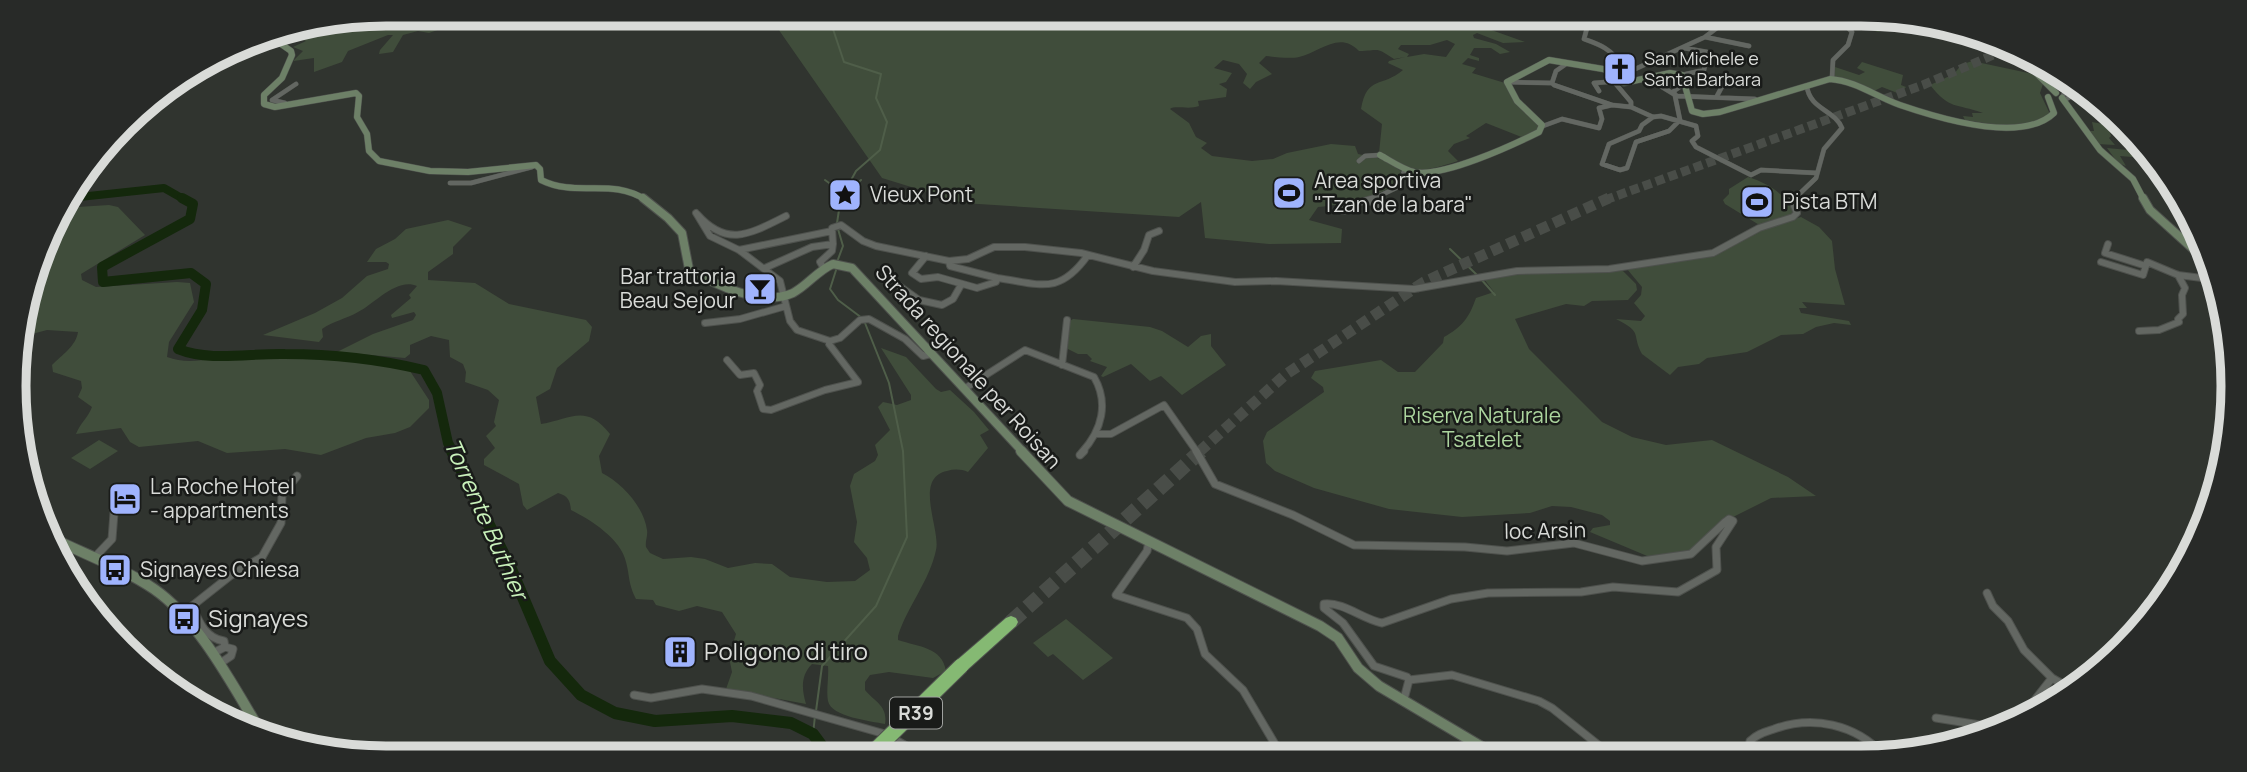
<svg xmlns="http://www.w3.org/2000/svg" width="2247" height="772" viewBox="0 0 2247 772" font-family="Manrope,sans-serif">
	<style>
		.green { fill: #404d3b; fill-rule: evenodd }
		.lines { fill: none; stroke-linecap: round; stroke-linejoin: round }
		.stream { stroke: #4f5e49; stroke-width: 2 }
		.river-far2 { stroke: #14280c; stroke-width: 8 }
		.river-far1 { stroke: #14280c; stroke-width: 10 }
		.river { stroke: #14280c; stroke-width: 12 }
		.highway-tunnel-far2 { stroke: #494d48; stroke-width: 9; stroke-dasharray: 9 4.5; stroke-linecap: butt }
		.highway-tunnel-far1 { stroke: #494d48; stroke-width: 11; stroke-dasharray: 11 6; stroke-linecap: butt }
		.highway-tunnel { stroke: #494d48; stroke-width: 15; stroke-dasharray: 15 7; stroke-linecap: butt }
		.street-far2-casing { stroke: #4e514d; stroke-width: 5 }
		.street-far1-casing { stroke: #4e514d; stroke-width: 8 }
		.street-casing { stroke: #4e514d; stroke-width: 9 }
		.secondary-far2-casing { stroke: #4e514d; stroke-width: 7 }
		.secondary-far1-casing { stroke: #4e514d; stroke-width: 10 }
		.secondary-casing { stroke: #4e514d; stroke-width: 12 }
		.highway-casing { stroke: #4e514d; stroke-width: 2 }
		.street-far2 { stroke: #636762; stroke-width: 4.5 }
		.street-far1 { stroke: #636762; stroke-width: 6 }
		.street { stroke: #636762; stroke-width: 7 }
		.secondary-far2 { stroke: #6d8067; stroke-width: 6 }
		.secondary-far1 { stroke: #6d8067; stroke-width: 8 }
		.secondary { stroke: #6d8067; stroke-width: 10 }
		.highway { fill: #85b973; fill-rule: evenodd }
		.highway-bridge-casing { stroke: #4e514d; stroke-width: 17; stroke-linecap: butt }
		.highway-bridge { stroke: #85b973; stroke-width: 15 }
		.labels { text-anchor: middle; stroke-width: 5; stroke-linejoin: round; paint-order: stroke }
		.far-poi-label { font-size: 18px; fill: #d9dbd8; stroke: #191b19; text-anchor: start }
		.shield { fill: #191b19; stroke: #9fa19f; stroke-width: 2 }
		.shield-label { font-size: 19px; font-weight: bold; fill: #d9dbd8 }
		.poi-label { font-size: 21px; fill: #d9dbd8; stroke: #191b19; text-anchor: start }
		.street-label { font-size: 21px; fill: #d9dbd8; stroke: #191b19 }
		.park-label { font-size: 21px; fill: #acd59e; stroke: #191b19 }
		.water-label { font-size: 23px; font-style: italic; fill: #c8f1ba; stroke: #191b19 }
		.near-poi-label { font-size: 24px; fill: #d9dbd8; stroke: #191b19; text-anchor: start }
		.rim { fill: none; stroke: #d9dbd8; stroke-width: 9 }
	</style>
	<rect width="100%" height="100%" fill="#30342f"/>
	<!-- green -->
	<path class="green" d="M386,14H484L429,33L418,31L403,35L393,52L379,54L380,50L393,35H388L348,51L342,62L314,72V58L293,61L303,51L293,47L306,41L294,37L312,32L311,29Z
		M781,14H1501L1502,18L1483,27L1525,42L1503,43L1477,33L1473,35L1474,38L1496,44L1510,52L1500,54L1491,48H1474L1470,55L1479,58V61L1468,58L1462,64L1476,68L1472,73L1505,83L1541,127L1524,138L1486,123L1466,136L1470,138L1454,144L1448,151L1458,161C1418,174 1416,172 1379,153L1382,124L1361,109C1367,75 1382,88 1403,70L1388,63L1389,61L1405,57L1394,59C1375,47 1383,50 1359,51C1339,30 1319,53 1299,57C1290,59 1276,57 1266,56L1259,63L1272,74L1256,82L1250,89L1243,83L1247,74L1239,64L1223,60L1214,68L1232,73L1226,82L1219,84L1227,89L1226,97L1198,101L1199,106C1189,110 1175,105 1170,109L1189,123L1196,137L1207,143L1201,148L1212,156L1252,161L1273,159L1287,153L1331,144L1355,146L1358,154L1382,159L1401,171L1396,186C1367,198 1349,204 1318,207L1309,220L1342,229L1341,243L1269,244L1205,238L1201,202L1179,217L963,203L882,178L774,23ZM1447,40L1455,44L1446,57L1424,54L1407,57L1409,54L1398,49L1401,45H1430Z
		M1857,20L1888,25V20L1917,27L1911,30L1923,35L1941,28L1953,30L1954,26L1968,32L1954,30V37L1919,35L1890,27L1878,32L1857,25Z
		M1972,61L2033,74L2043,84L2040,93L2050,114L2044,122L2004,126L1965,120L1963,116L1973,117L1972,113H1983C1955,103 1950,110 1930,85L1954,74L1961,65Z
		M1862,62L1903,75L1901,85L1906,87L1900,94L1882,87L1872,92L1834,76L1835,67L1859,75L1865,72L1857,68Z
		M2092,122L2119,127L2144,158L2120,156L2126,166L2118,163L2107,148L2128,150L2122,140L2123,134L2109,130L2111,136L2109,138L2115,145L2098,144L2089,131H2094Z
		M1748,177C1768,183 1785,194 1794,212L1793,216L1761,226L1725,204L1723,200L1729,194V189Z
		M109,205L118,207L145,235L81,274L82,280L96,287L177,282L190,283L194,302L169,342L167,357C190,366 213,357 237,356C294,355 354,354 410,371L429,400V408L410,427L395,433L366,438L321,455L285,449L227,453L198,441L139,447L130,442L121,428L76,434C80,423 88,418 92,407L78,397L82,388L81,381L53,372L52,365C62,355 76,346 78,332L47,330L17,338L53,221L62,208Z
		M1801,217L1819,227L1832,241L1835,269L1845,305L1802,302L1807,308H1799L1801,313L1849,321L1851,325L1834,323L1816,327L1803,334L1781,335L1747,352L1707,358L1699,364L1678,367L1670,375L1642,354C1631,334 1644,333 1616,319L1641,321L1645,316L1634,303L1641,295L1642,287L1627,269L1721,252L1759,230Z
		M448,220L472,228L453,247V254L428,272V280L475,283L509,304L586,320L592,327L589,341L557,368L550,389L536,397L541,424C571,419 586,403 610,434L599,456L602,473C622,483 644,507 647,530C648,536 645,541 646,547L650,553L663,559L691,557L705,559L728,568L755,563L772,564L790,577L827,582L855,581L870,570L867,558L854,542L857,522L850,486L854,474L875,461L878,455L875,445L890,430L878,407L883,402L897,405L911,400V395L881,348L906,357L936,389L941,392L950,390L974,412L989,430L980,435L988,448L968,472C961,469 954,469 947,471C913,478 941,530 936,550C930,580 907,607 898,636V640C919,647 942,647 946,671L933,678L889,672L870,675L865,682V690C875,702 888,706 885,724C871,721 831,717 828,701C826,691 829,677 828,666L812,664C800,676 802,690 806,704L726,689L732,672L729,657L736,634L722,612L697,606L679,611L656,605L653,600L636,599C628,583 630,577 626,562C621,539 591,520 571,510C570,500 568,496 558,493L527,510L523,505L519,484L484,465V459L495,448L486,436L496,426L494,422L499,400L488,390L465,382L466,372L463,364L450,357L449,340L431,336L410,345V354L405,358L337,352L373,334L413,320L416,315L414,312L392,318L391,315L411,298L409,295L417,286C397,277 374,304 358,312C346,319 333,321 322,329L323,337L319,342L263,335L315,313L342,298L367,276L388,269L389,264L386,262H367L376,249L395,239L406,229Z
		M1622,270L1636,284L1637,290L1628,300L1592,301L1584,306L1566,304L1515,319L1529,349L1602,422L1632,437L1666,445L1712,440L1788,477L1816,496L1771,498L1733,517L1689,552L1652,558L1590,532L1593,528L1610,525V521L1602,515L1571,507L1552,506L1530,513L1462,517L1389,509L1314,488L1275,471L1266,463L1263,441L1267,432L1324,392L1323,387L1311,378L1315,371L1381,360L1398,372H1415L1443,343L1444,337C1462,327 1469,318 1476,298L1494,292L1484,279L1509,274Z
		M1073,319L1150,327L1162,331L1188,347L1201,336L1211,334V346L1226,365L1182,395L1161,376L1150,381L1131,364L1103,377L1101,376L1107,367L1090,361L1092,359L1087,354H1078L1066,348L1068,322Z
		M99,440L118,451L90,469L71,458Z
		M1066,619L1113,658L1083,680L1053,654L1048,657L1033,643Z"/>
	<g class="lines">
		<!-- stream -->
		<path class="stream" d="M823,14L833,29L844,62L881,74L876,98L887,122L880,150L856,171L850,182L847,203L839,210L837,223
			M825,180L836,188L850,189L861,180
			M1450,249L1477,275
			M837,262L843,246L838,229
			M837,267L830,289L838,300L862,318
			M1481,279L1495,295
			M816,711L822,666L876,606L907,537L903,451L889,383L865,323
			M813,734L815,716"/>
		<!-- river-far2 -->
		<path class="river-far2" d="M70,198L164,188L185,200"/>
		<!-- river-far1 -->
		<path class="river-far1" d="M182,198L193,204L190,219L102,267L103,282L191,273L206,284L202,310L178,349C210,362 250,353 285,354C332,354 378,359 424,370L437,393L448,443L453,452"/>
		<!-- river -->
		<path class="river" d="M452,451L511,569L550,661L581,695L615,713L655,721L732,716L791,723L813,734L830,757"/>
		<!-- highway-tunnel-far2 -->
		<path class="highway-tunnel-far2" d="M1605,200L1923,85L2005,50"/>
		<!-- highway-tunnel-far1 -->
		<path class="highway-tunnel-far1" d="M1199,452L1285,375L1424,282L1609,198"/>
		<!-- highway-tunnel -->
		<path class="highway-tunnel" d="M1011,622L1201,451"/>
		<defs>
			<path id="street-far2" d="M1602,16L1587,28L1584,39C1598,44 1613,49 1619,64L1606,71
				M1705,37L1749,46
				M1566,64L1556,71L1552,83L1554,85L1612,105
				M1682,75L1704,70L1707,52L1684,48
				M1620,76L1705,37L1735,14
				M1832,78L1833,60L1848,45L1852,32L1835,14
				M1649,79L1677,96L1755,99
				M1507,82L1552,83
				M1615,83L1631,102V107
				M2079,87L2075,92L2080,97
				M1599,91L1594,83L1620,81
				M1717,96L1726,79
				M2062,97L2071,83
				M2064,100L2072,96L2097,102
				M285,103L272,100L296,84
				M1653,117L1642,125L1639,131L1609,144L1602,164L1620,170L1627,168L1636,142L1669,131L1680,120L1674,91L1684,84
				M1543,126L1562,119L1599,128L1602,119L1599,108L1612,105L1631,107L1653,117L1661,116L1696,126L1698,136L1692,141L1696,147L1751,175L1761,170L1817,173
				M1359,161L1365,156L1380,155
				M450,183H471L532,167
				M1371,200L1398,187L1405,169
				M1793,200L1816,178L1824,149L1842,128C1835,110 1809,109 1807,86"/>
			<path id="street-far1" d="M1369,201L1384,209
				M1343,211L1342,207L1375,198
				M696,213L710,236L739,250L780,281L790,321L797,330L830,341L840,338L860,320L869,319L905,339L923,356L931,354
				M697,214C727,248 750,234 786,216
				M833,244L832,228L841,225L863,241L876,246L949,261L968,259L994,247H1025L1081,253L1153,271L1235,282L1276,281L1414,289L1517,271L1609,269L1713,253L1759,228L1793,217L1797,213L1792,201L1795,198
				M2108,244L2105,253L2146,266
				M739,250L832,231
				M926,256L912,273L921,279L938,277L977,288L996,282L997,278L950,266L949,261
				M2101,262L2143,275L2147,262L2178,275L2210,279
				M1133,267L1144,250L1149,235L1159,231
				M765,268L812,247L833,244L832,251L820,262L823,267
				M997,278C1040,284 1059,296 1088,255
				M898,285L919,300L942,305L953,299L961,285
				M705,323L740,319L786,306
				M2139,331L2159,330L2179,322L2178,319L2183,314L2182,295L2185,288L2178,275
				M727,360L740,375L754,373L760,385L757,391L763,409L771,410L825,390L858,382L829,344L830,341
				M1062,365L1067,320
				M964,389L1025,350L1094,377C1109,403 1102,430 1082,452
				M1095,434H1111L1164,405L1197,452"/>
			<path id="street" d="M1196,451L1215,484L1293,515L1354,545L1465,547L1507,551L1574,543L1642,561L1691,554L1725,522L1729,519L1733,521L1716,547L1717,570L1678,592L1613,587L1581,592L1488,593L1451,599L1382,623C1362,619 1344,602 1324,604V608L1343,623L1374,666L1407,677L1409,680L1404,699
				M1080,455L1084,451
				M1149,542L1147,551L1116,595L1187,618L1197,629L1205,654L1243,690L1282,756
				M94,558L112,539L114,513
				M1987,593L1993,606L2008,621L2024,650L2052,678L2071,689
				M225,647L224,641C205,638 199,622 192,606L230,576L262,557L281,523L282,495L297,476
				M213,653L225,647L233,649L231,656L219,664
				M1409,680L1452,675L1539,701L1552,708L1611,755
				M634,695L651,698L702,689L751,696L885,734L926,757
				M1936,718L1999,728
				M2003,727L2030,706L2052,678
				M1750,749V741C1757,734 1765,732 1774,729C1813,715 1855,724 1884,755"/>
			<path id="secondary-far2" d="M271,37L291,51L292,55L282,78L264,95V104L275,107L356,93L359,96L357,117L367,134L369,151L379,161L430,171L468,172L536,165L540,169L541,180C577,198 611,177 646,200
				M2022,59L2056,93
				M2062,98L2100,150L2133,179L2144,200
				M1380,155C1391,161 1402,169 1414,172C1442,178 1513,145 1539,132L1542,125L1517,101L1507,82L1549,60L1603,69L1620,76V81L1624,83L1670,73L1682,75L1692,111L1703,114L1720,112L1830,79C1856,81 1875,96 1900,105C1938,118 2022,144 2054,113L2048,97"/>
			<path id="secondary-far1" d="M643,198L668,218L682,233L689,269C715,285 762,307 793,293C808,285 817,271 833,264L852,268L1023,452
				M2143,198L2150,210L2202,257"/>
			<path id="secondary" d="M1021,451L1068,501L1320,626L1338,638L1358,668L1379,686L1497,756
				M52,538C84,554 125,569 154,589C199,620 233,686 261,732"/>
			<path id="highway" d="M1011,616L1016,618L1018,622L1016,626L966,671L961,672L956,671L953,666L956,661L1006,618Z"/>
		</defs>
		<!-- street-far2 casing -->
		<use href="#street-far2" class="street-far2-casing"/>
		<!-- street-far1 casing -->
		<use href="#street-far1" class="street-far1-casing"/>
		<!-- street casing -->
		<use href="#street" class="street-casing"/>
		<!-- secondary-far2 casing -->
		<use href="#secondary-far2" class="secondary-far2-casing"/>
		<!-- secondary-far1 casing -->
		<use href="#secondary-far1" class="secondary-far1-casing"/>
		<!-- secondary casing -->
		<use href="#secondary" class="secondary-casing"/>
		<!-- highway casing -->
		<use href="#highway" class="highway-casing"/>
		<!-- street-far2 -->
		<use href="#street-far2" class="street-far2"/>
		<!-- street-far1 -->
		<use href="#street-far1" class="street-far1"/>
		<!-- street -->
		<use href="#street" class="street"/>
		<!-- secondary-far2 -->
		<use href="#secondary-far2" class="secondary-far2"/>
		<!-- secondary-far1 -->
		<use href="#secondary-far1" class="secondary-far1"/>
		<!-- secondary -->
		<use href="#secondary" class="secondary"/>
		<!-- highway -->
		<use href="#highway" class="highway"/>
		<defs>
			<path id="highway-bridge" d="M868,757L961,666"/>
		</defs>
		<!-- highway-bridge casing -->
		<use href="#highway-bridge" class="highway-bridge-casing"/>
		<!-- highway-bridge -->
		<use href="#highway-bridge" class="highway-bridge"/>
	</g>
	<!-- icons -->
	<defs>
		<symbol id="church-square" viewBox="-11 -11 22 22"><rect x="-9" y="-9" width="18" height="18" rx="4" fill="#9fb3fd" stroke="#191b19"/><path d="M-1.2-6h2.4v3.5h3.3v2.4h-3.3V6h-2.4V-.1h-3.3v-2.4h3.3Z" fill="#111"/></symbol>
		<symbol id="stadium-square" viewBox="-11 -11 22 22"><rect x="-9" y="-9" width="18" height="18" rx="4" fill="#9fb3fd" stroke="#191b19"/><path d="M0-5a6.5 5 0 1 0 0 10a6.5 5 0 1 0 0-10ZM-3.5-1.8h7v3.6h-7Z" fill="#111"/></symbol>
		<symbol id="sight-square" viewBox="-11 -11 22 22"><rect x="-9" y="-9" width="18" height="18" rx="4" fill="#9fb3fd" stroke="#191b19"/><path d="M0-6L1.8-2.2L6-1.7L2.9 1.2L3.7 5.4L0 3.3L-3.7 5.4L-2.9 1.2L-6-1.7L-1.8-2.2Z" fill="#111"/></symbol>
		<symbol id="bar-square" viewBox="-11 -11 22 22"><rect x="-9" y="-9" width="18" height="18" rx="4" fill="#9fb3fd" stroke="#191b19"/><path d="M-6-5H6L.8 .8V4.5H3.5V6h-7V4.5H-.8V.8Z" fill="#111"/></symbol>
		<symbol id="hotel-square" viewBox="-11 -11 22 22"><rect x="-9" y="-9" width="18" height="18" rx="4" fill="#9fb3fd" stroke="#191b19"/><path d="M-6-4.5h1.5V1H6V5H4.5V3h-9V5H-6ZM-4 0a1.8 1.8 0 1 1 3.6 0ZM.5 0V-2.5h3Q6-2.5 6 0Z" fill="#111"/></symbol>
		<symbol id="bus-square" viewBox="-11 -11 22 22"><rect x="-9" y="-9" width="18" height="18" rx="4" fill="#9fb3fd" stroke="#191b19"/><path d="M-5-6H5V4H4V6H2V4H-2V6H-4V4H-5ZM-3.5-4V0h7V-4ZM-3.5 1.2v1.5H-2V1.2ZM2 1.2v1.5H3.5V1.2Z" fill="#111"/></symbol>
		<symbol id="building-square" viewBox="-11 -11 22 22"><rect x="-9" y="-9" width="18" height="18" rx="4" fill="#9fb3fd" stroke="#191b19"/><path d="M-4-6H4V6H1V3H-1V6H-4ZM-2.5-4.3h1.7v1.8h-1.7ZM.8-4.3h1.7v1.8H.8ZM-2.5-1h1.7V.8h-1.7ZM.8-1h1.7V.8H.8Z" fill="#111"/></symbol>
	</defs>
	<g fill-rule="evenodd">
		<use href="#church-square" x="1601" y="50" width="38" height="38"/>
		<use href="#stadium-square" x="1270" y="174" width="38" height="38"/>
		<use href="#sight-square" x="826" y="176" width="38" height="38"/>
		<use href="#stadium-square" x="1738" y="183" width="38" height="38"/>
		<use href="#bar-square" x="741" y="270" width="38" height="38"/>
		<use href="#hotel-square" x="106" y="480" width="38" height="38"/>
		<use href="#bus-square" x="96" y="551" width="38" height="38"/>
		<use href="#bus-square" x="165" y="600" width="38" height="38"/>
		<use href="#building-square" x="661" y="633" width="38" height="38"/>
	</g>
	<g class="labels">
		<!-- far-poi labels -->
		<g class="far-poi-label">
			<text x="1644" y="65">San Michele e<tspan x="1644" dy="21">Santa Barbara</tspan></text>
		</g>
		<!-- shield labels -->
		<rect class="shield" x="890" y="697.5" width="52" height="31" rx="5"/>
		<g class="shield-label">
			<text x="916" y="720">R39</text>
		</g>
		<!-- poi labels -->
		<g class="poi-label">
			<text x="1314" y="188">Area sportiva<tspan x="1314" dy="24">"Tzan de la bara"</tspan></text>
			<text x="870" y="202">Vieux Pont</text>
			<text x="1782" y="209">Pista BTM</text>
			<text x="736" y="284" text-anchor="end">Bar trattoria<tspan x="736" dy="24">Beau Sejour</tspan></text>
			<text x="150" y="494">La Roche Hotel<tspan x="150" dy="24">- appartments</tspan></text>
			<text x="140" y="577">Signayes Chiesa</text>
		</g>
		<!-- street labels -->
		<g class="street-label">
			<text transform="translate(968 367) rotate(48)" y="7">Strada regionale per Roisan</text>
			<text transform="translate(1545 531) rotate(-1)" y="7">loc Arsin</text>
		</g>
		<!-- park labels -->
		<g class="park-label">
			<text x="1482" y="423">Riserva Naturale<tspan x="1482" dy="24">Tsatelet</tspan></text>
		</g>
		<!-- water labels -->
		<g class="water-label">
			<text transform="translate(486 519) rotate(66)" y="8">Torrente Buthier</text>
		</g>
		<!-- near-poi labels -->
		<g class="near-poi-label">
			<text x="208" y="627">Signayes</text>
			<text x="704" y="660">Poligono di tiro</text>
		</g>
	</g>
	<!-- crop -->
	<path d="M0 0H2247V772H0ZM386 26H1861A360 360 0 0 1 2221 386V386A360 360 0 0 1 1861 746H386A360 360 0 0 1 26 386V386A360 360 0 0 1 386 26Z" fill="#282a28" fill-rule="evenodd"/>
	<path class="rim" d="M386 26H1861A360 360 0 0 1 2221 386V386A360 360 0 0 1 1861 746H386A360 360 0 0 1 26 386V386A360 360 0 0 1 386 26Z"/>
</svg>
